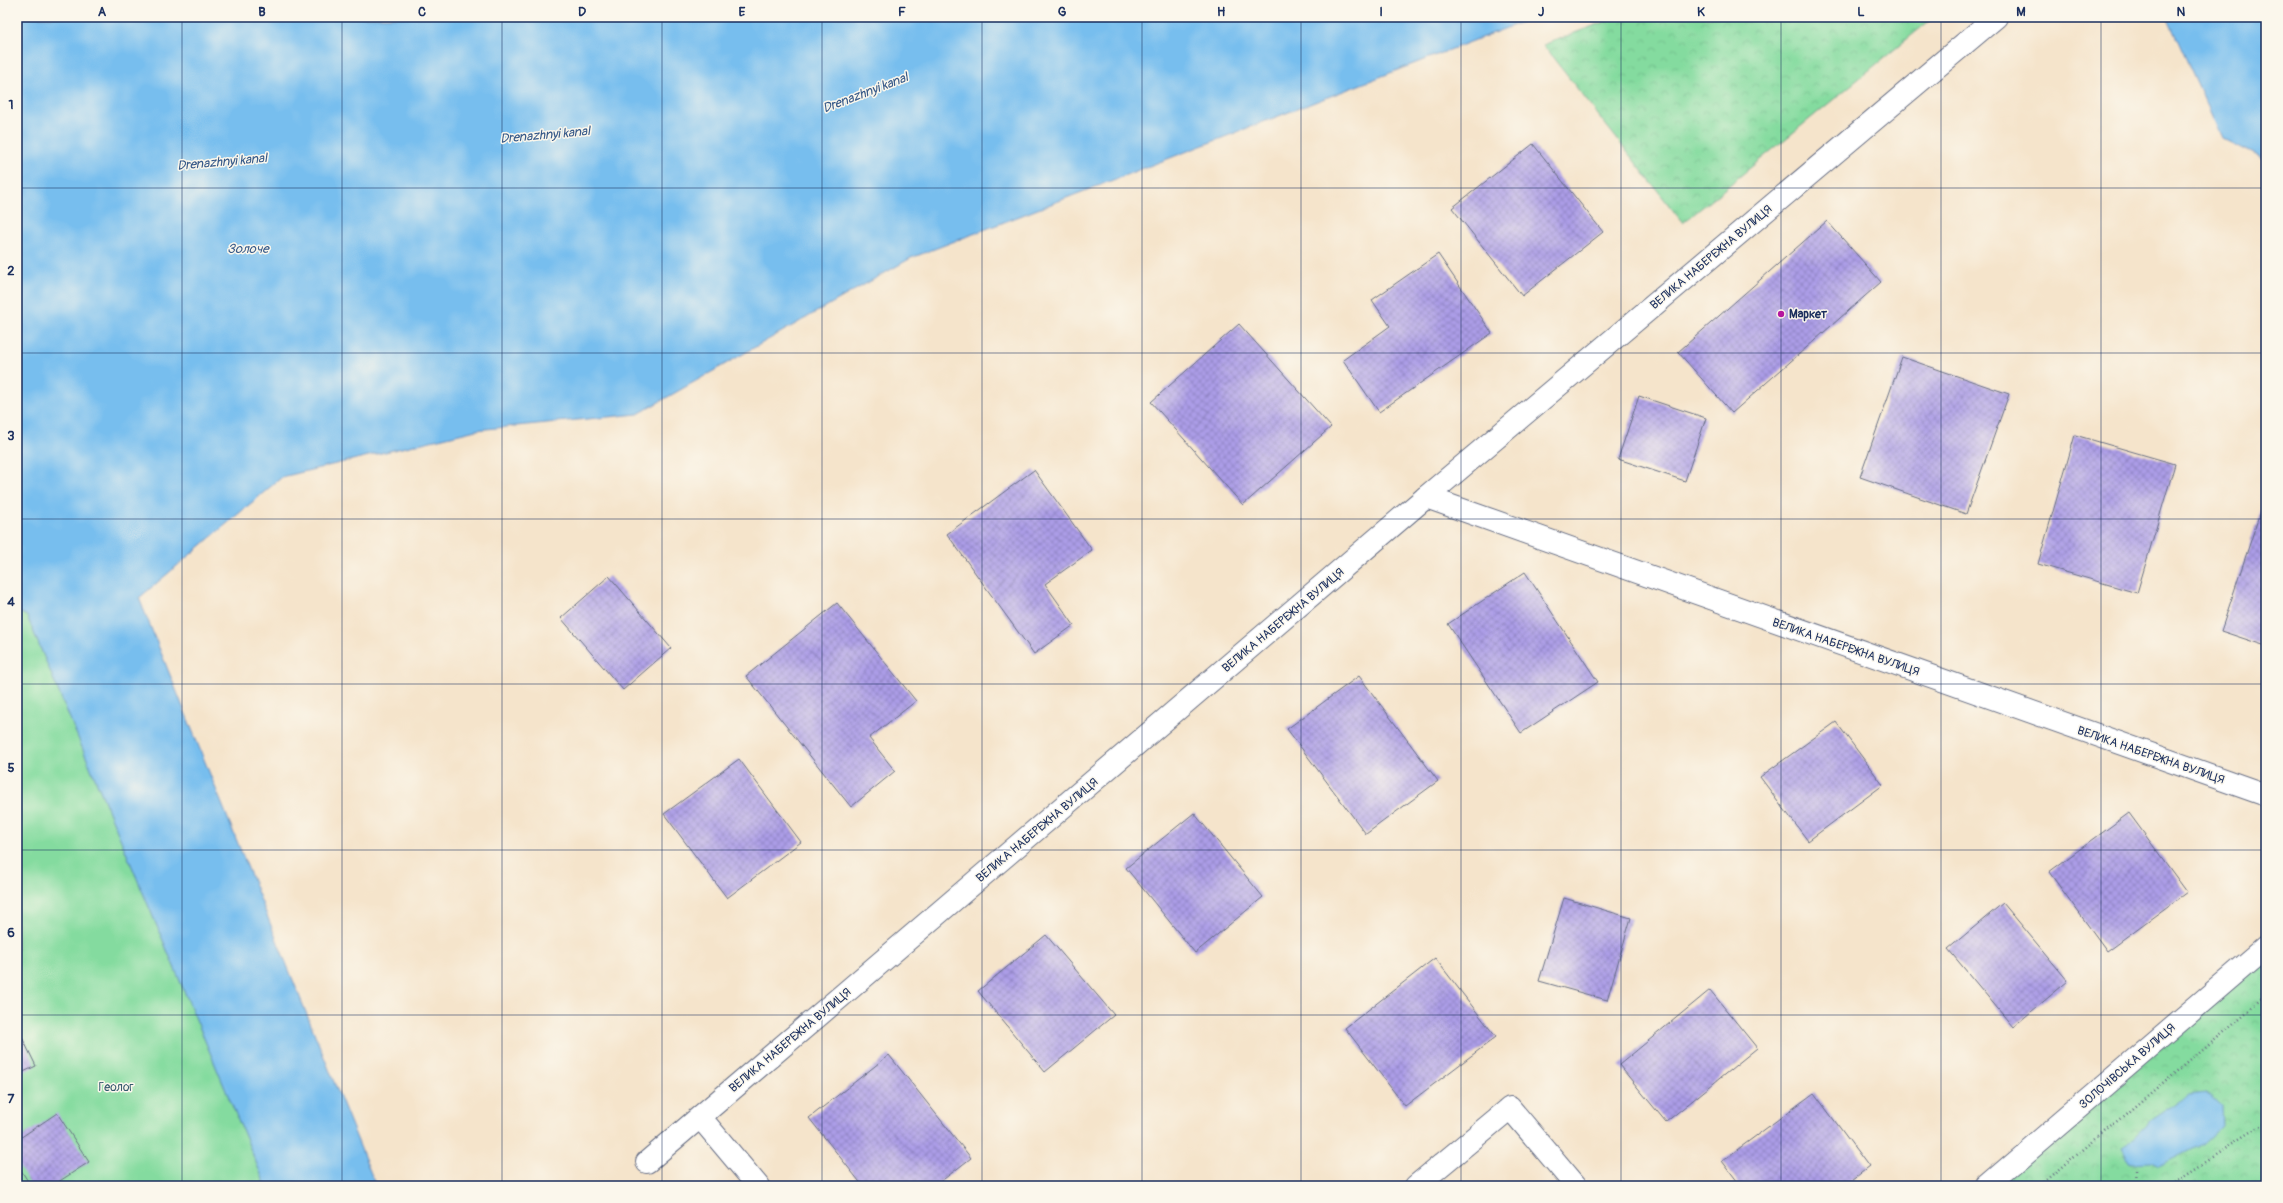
<svg xmlns="http://www.w3.org/2000/svg" width="2283" height="1203" viewBox="0 0 2283 1203" font-family="Pangolin,sans-serif">
	<style>
		.park { fill: url(#park-crowns); stroke: #50857e }
		.garden { fill: #84db9f; stroke: #50857e }
		.water { fill: #77beee; stroke: #4976a6 }
		.building { fill: url(#building-cross-hatch) }
		.lines { fill: none; stroke-linecap: round; stroke-linejoin: round }
		.minor-casing { stroke: #676e84; stroke-width: 24 }
		.tertiary-casing { stroke: #676e84; stroke-width: 24 }
		.path { stroke: #676e84; stroke-width: 2.5; stroke-dasharray: 1 3; stroke-linecap: butt }
		.minor { stroke: #fff; stroke-width: 22 }
		.tertiary { stroke: #fff; stroke-width: 22 }
		.grid { fill: none; stroke: #1b2f5e; stroke-width: 1; stroke-opacity: 0.55 }
		.poi-dot { fill: #b5179e; stroke: #fbf7ec; stroke-width: 1.5 }
		.labels { text-anchor: middle; stroke-width: 3; stroke-linejoin: round; paint-order: stroke }
		.street-label { font-size: 12px; fill: #1b2f5e; stroke: #fbf7ec }
		.poi-label { font-size: 12px; font-weight: bold; fill: #1b2f5e; stroke: #fbf7ec; text-anchor: start }
		.park-label { font-size: 12px; fill: #355a6e; stroke: #fbf7ec }
		.water-label { font-size: 13px; font-style: italic; fill: #375a89; stroke: #fbf7ec }
		.neatline { fill: none; stroke: #1b2f5e; stroke-width: 1.5 }
		.grid-label { font-size: 13px; text-anchor: middle; font-weight: bold; fill: #1b2f5e }
	</style>
	<defs>
		<pattern id="park-crowns" width="20" height="18" patternUnits="userSpaceOnUse"><rect width="20" height="18" fill="#84db9f"/><path d="M2 6a3 3 0 1 1 6 0M12 15a3 3 0 1 1 6 0" fill="none" stroke="#71bc8b"/></pattern>
		<pattern id="building-cross-hatch" width="8" height="8" patternUnits="userSpaceOnUse"><rect width="8" height="8" fill="#ac9de7"/><path d="M0 0l8 8M0 8l8-8" fill="none" stroke="#8b80be"/></pattern>
	</defs>
	<rect width="100%" height="100%" fill="#fbf7ec"/>
	<filter id="ink" filterUnits="userSpaceOnUse"><feTurbulence type="fractalNoise" baseFrequency=".025" numOctaves="2"/><feDisplacementMap in="SourceGraphic" scale="8" xChannelSelector="R" yChannelSelector="G"/><feConvolveMatrix kernelMatrix="1 2 1 2 8 2 1 2 1" color-interpolation-filters="sRGB"/></filter>
	<filter id="wash" filterUnits="userSpaceOnUse"><feTurbulence type="fractalNoise" baseFrequency=".012" numOctaves="4" result="noise"/><feDisplacementMap in="SourceGraphic" scale="16" xChannelSelector="R" yChannelSelector="G"/><feGaussianBlur stdDeviation="0.9" result="paint"/><feColorMatrix in="noise" values="0 0 0 0 0 0 0 0 0 0 0 0 0 0 0 0 0 1.4 0 .05"/><feComposite in="paint" operator="in"/></filter>
	<g filter="url(#wash)">
		<rect width="100%" height="100%" fill="#f5e4cb"/>
		<!-- park -->
		<path class="park" d="M1617,17H1934L1683,223L1543,45Z
			M2266,960V1186H1992Z"/>
		<!-- garden -->
		<path class="garden" d="M17,611L27,616L266,1186H17Z"/>
		<!-- water -->
		<path class="water" d="M17,17H1535L911,258L638,414L476,430L282,477L139,598L376,1186H266L27,616L17,611Z
			M2167,17H2266V160L2222,138Z
			M2206,1093L2221,1107L2222,1126L2204,1143L2159,1166L2151,1162L2129,1163L2122,1149L2152,1119L2189,1095Z"/>
		<g id="blocks">
			<!-- building -->
			<path class="building" d="M1533,144L1603,232L1522,296L1452,208Z
				M1827,221L1881,282L1732,413L1678,352Z
				M1438,254L1492,333L1379,412L1343,360L1390,326L1372,300Z
				M1239,324L1331,427L1243,505L1151,402Z
				M1902,357L2009,394L1966,514L1860,477Z
				M1639,396L1706,418L1685,481L1618,459Z
				M2075,435L2175,464L2137,593L2038,564Z
				M1034,470L1092,550L1045,584L1074,625L1034,654L947,534Z
				M2264,501H2266V646L2221,631Z
				M1525,572L1598,682L1521,733L1448,624Z
				M609,576L671,648L623,690L561,618Z
				M837,603L916,701L869,738L895,771L851,807L746,676Z
				M1359,676L1438,781L1366,834L1287,729Z
				M1836,722L1883,785L1808,841L1760,777Z
				M739,759L801,842L727,898L664,814Z
				M1194,813L1263,897L1195,953L1126,868Z
				M2129,813L2187,892L2107,951L2049,872Z
				M1564,898L1631,918L1607,1000L1539,981Z
				M2003,903L2068,981L2013,1027L1948,949Z
				M1046,935L1114,1015L1045,1072L978,991Z
				M1435,958L1496,1037L1405,1106L1345,1028Z
				M1710,990L1757,1048L1666,1122L1619,1065Z
				M17,1027L36,1066L17,1075Z
				M889,1055L971,1158L935,1186H863L809,1118Z
				M1814,1093L1869,1167L1844,1186H1741L1722,1161Z
				M57,1113L89,1162L52,1186H31L17,1164V1140Z"/>
		</g>
	</g>
	<g filter="url(#ink)">
		<use href="#blocks" fill-opacity="0" stroke="#676e84" stroke-width="1"/>
		<g class="lines">
			<defs>
				<path id="minor" d="M700,1117L758,1186
					M647,1162L1426,497
					M1416,1186L1510,1108L1576,1186
					M1987,1186L2266,947"/>
				<path id="tertiary" d="M1426,497L2266,795
					M1426,497L1996,17"/>
			</defs>
			<!-- minor casing -->
			<use href="#minor" class="minor-casing"/>
			<!-- tertiary casing -->
			<use href="#tertiary" class="tertiary-casing"/>
			<!-- path -->
			<path class="path" d="M2136,1174L2137,1186
				M2040,1186L2266,996
				M2168,1186L2266,1124"/>
			<!-- minor -->
			<use href="#minor" class="minor"/>
			<!-- tertiary -->
			<use href="#tertiary" class="tertiary"/>
		</g>
	</g>
	<!-- grid -->
	<path class="grid" d="M182,17V1186M342,17V1186M502,17V1186M662,17V1186M822,17V1186M982,17V1186M1142,17V1186M1301,17V1186M1461,17V1186M1621,17V1186M1781,17V1186M1941,17V1186M2101,17V1186M17,188H2266M17,353H2266M17,519H2266M17,684H2266M17,850H2266M17,1015H2266"/>
	<!-- markers -->
	<circle class="poi-dot" cx="1781" cy="314" r="4"/>
	<g class="labels">
		<!-- street labels -->
		<g class="street-label">
			<text transform="translate(1711 257) rotate(-40)" y="4">ВЕЛИКА НАБЕРЕЖНА ВУЛИЦЯ</text>
			<text transform="translate(1283 620) rotate(-40)" y="4">ВЕЛИКА НАБЕРЕЖНА ВУЛИЦЯ</text>
			<text transform="translate(1846 647) rotate(19)" y="4">ВЕЛИКА НАБЕРЕЖНА ВУЛИЦЯ</text>
			<text transform="translate(2151 755) rotate(19)" y="4">ВЕЛИКА НАБЕРЕЖНА ВУЛИЦЯ</text>
			<text transform="translate(1037 830) rotate(-40)" y="4">ВЕЛИКА НАБЕРЕЖНА ВУЛИЦЯ</text>
			<text transform="translate(790 1040) rotate(-40)" y="4">ВЕЛИКА НАБЕРЕЖНА ВУЛИЦЯ</text>
			<text transform="translate(2127 1066) rotate(-41)" y="4">ЗОЛОЧІВСЬКА ВУЛИЦЯ</text>
		</g>
		<!-- poi labels -->
		<g class="poi-label">
			<text x="1789" y="318">Маркет</text>
		</g>
		<!-- park labels -->
		<g class="park-label">
			<text x="116" y="1091">Геолог</text>
		</g>
		<!-- water labels -->
		<g class="water-label">
			<text transform="translate(865 92) rotate(-21)" y="5">Drenazhnyi kanal</text>
			<text transform="translate(545 134) rotate(-5)" y="5">Drenazhnyi kanal</text>
			<text transform="translate(222 161) rotate(-5)" y="5">Drenazhnyi kanal</text>
			<text x="248" y="253">Золоче</text>
		</g>
	</g>
	<!-- margin -->
	<rect width="2283" height="1203" fill="none" stroke="#fbf7ec" stroke-width="44"/>
	<rect x="22" y="22" width="2239" height="1159" class="neatline"/>
	<g class="grid-label">
		<text x="102" y="16">A</text>
		<text x="262" y="16">B</text>
		<text x="422" y="16">C</text>
		<text x="582" y="16">D</text>
		<text x="742" y="16">E</text>
		<text x="902" y="16">F</text>
		<text x="1062" y="16">G</text>
		<text x="1221" y="16">H</text>
		<text x="1381" y="16">I</text>
		<text x="1541" y="16">J</text>
		<text x="1701" y="16">K</text>
		<text x="1861" y="16">L</text>
		<text x="2021" y="16">M</text>
		<text x="2181" y="16">N</text>
		<text x="11" y="109">1</text>
		<text x="11" y="275">2</text>
		<text x="11" y="440">3</text>
		<text x="11" y="606">4</text>
		<text x="11" y="772">5</text>
		<text x="11" y="937">6</text>
		<text x="11" y="1103">7</text>
	</g>
</svg>
